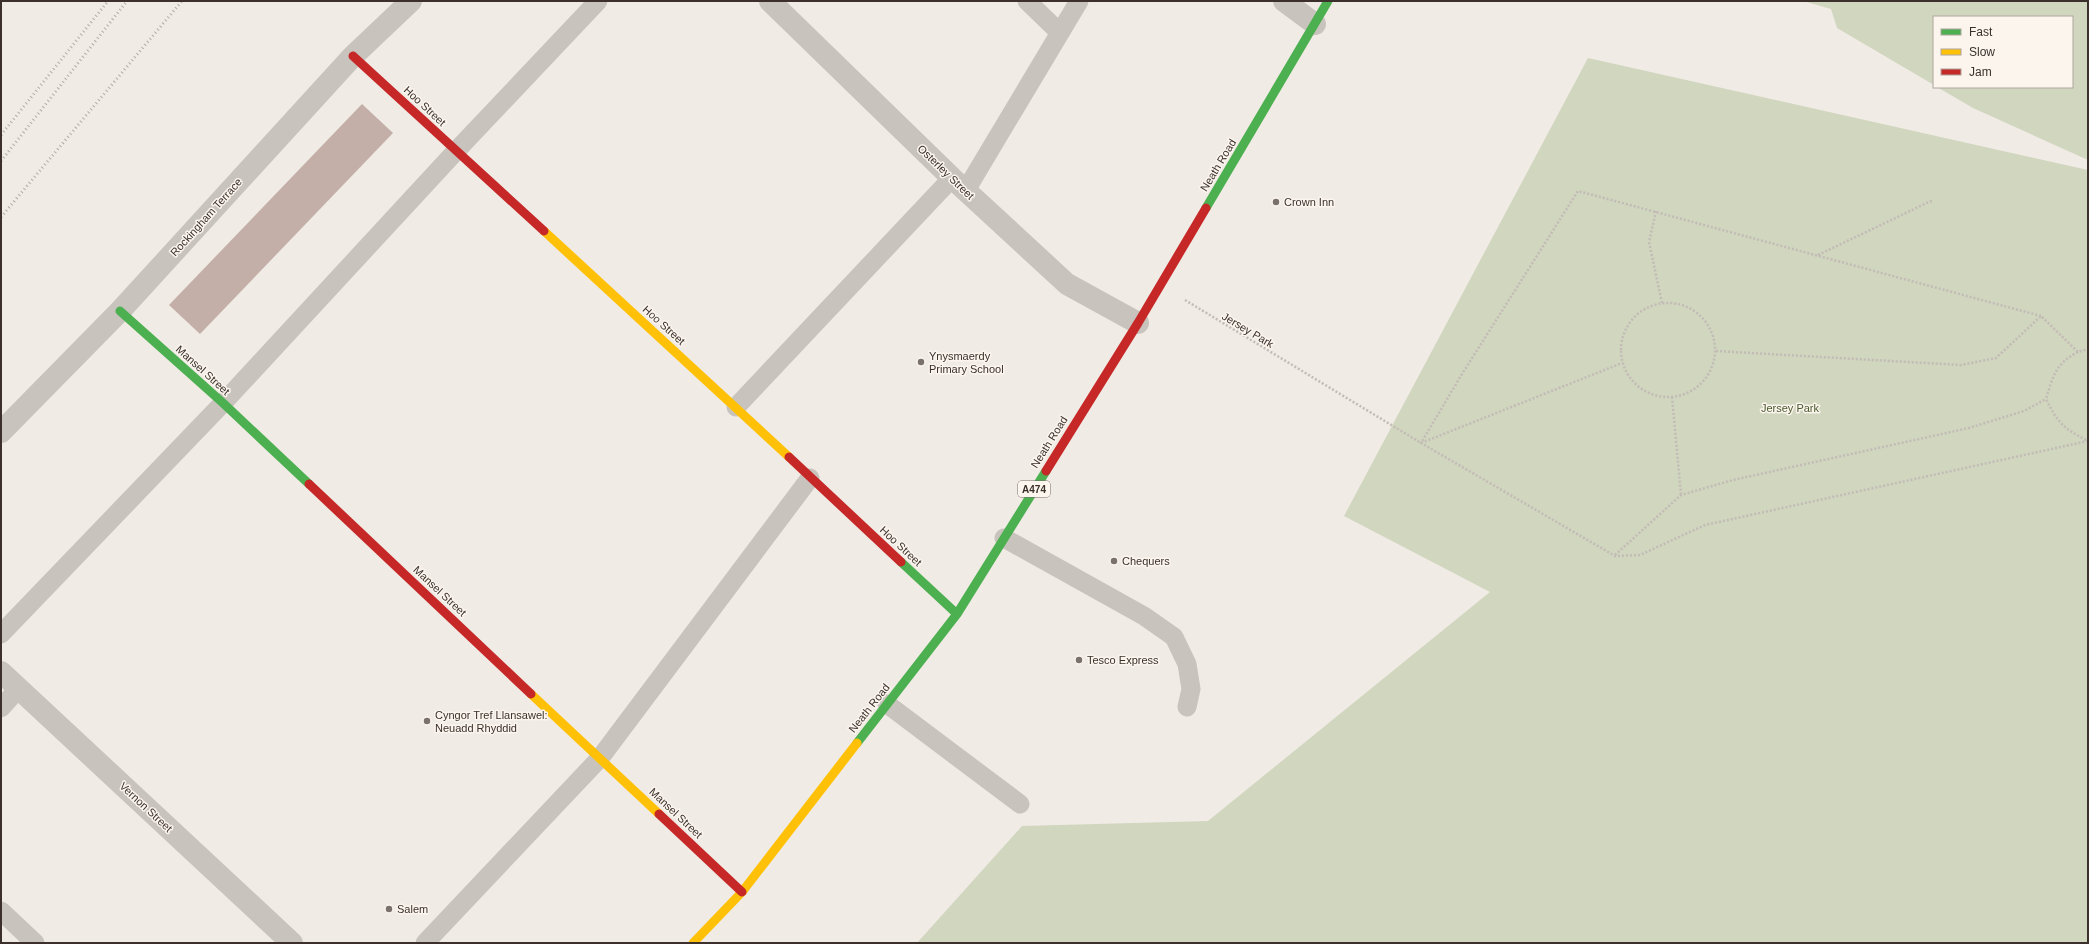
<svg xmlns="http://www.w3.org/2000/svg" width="2089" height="944" viewBox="0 0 2089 944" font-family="Arial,sans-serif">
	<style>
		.green { fill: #d1d6bf }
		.building { fill: #c3afa7 }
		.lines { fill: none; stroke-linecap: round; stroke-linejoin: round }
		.path { stroke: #c2bbb6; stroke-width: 2.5; stroke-dasharray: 2 2; stroke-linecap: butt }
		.lane { stroke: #c9c3be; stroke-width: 19 }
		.street { stroke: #c9c3be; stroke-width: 22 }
		.fast { stroke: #4caf50; stroke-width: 9 }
		.slow { stroke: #ffc107; stroke-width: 9 }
		.jam { stroke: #c62828; stroke-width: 9 }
		.rail { stroke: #b1aca8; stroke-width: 3; stroke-dasharray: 1 3; stroke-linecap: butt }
		.poi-dot { fill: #7a716c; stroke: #fbf5ee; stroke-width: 1.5 }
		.labels { text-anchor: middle; stroke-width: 3; stroke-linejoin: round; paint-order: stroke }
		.shield { fill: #fbf5ee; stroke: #756b66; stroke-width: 1 }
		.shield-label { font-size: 10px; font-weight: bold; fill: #3b302b }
		.street-label { font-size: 11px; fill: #3b302b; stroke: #fbf5ee }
		.poi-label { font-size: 11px; fill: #3b302b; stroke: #fbf5ee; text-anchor: start }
		.park-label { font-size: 11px; fill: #4a5a2e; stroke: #fbf5ee }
	</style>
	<rect width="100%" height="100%" fill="#f0ebe5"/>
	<!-- green -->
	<path class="green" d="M1803,1H2088V160L1973,108L1937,87H2072V17H1934V85L1837,28L1831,9Z
		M1588,58L2088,170V943H917L1022,826L1208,821L1490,592L1344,516Z"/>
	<!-- building -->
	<path class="building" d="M362,104L393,133L200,334L169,305Z"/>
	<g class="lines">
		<!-- path -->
		<path class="path" d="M1656,211L1649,242L1662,303
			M1818,255L1933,200
			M1185,300L1421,443L1622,363
			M1621 350a47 47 0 1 1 94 0a47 47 0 1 1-94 0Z
			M2041,316L1578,191L1462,374L1421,443L1615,556L1640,555L1705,525L2088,441
			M1716,351L1961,365L1996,358L2041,316L2078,352L2088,349
			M2078,352C2056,363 2053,376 2046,399C2058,423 2063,428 2086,440
			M1672,397L1681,495
			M1615,555L1681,495L1733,480L1969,428L2024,411L2046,399"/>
		<!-- lane -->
		<path class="lane" d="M1027,1L1060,33
			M966,190L1079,1
			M736,407L952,178
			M1004,538L1144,616L1174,637L1187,664L1191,689L1187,707
			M1,634L223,403L456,151L598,1
			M887,704L1020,804
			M1,708L19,688
			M1,911L35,943
			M425,943L600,758L810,478"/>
		<!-- street -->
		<path class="street" d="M770,1L952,178L1067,284L1138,323
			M1284,1L1315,24
			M1,432L120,311L353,56L411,1
			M1,672L292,943"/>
		<!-- fast -->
		<path class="fast" d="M1206,208L1328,1
			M120,311L223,403L309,484
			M901,562L957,614
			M857,743L957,614L1046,471"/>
		<!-- slow -->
		<path class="slow" d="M544,231L789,457
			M531,694L659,814
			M693,943L742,892L857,743"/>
		<!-- jam -->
		<path class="jam" d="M353,56L544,231
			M789,457L901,562
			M1046,471L1138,323L1206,208
			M309,484L531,694
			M659,814L742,892"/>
		<!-- rail -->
		<path class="rail" d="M1,135L108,1
			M1,161L127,1
			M1,217L182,1"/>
	</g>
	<!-- markers -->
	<g class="poi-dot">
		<circle cx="1276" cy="202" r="4"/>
		<circle cx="921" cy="362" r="4"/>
		<circle cx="1114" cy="561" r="4"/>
		<circle cx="1079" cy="660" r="4"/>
		<circle cx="427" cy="721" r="4"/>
		<circle cx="389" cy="909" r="4"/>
	</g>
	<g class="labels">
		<!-- shield labels -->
		<rect class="shield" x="1018" y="481" width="32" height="16" rx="3"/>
		<g class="shield-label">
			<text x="1034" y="493">A474</text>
		</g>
		<!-- street labels -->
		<g class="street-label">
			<text transform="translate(425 106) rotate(43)" y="4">Hoo Street</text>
			<text transform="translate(1218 165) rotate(-59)" y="4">Neath Road</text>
			<text transform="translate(946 172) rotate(44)" y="4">Osterley Street</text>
			<text transform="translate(206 217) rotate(-48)" y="4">Rockingham Terrace</text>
			<text transform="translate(664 325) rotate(42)" y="4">Hoo Street</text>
			<text transform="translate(1248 330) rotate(31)" y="4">Jersey Park</text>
			<text transform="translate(203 370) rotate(42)" y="4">Mansel Street</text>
			<text transform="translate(1049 442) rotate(-58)" y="4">Neath Road</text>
			<text transform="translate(901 546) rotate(43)" y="4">Hoo Street</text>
			<text transform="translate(440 591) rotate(43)" y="4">Mansel Street</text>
			<text transform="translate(869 708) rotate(-52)" y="4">Neath Road</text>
			<text transform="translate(146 807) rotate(43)" y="4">Vernon Street</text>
			<text transform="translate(676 813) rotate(43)" y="4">Mansel Street</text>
		</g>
		<!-- poi labels -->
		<g class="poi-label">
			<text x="1284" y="206">Crown Inn</text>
			<text x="929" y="360">Ynysmaerdy<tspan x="929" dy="13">Primary School</tspan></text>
			<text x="1122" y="565">Chequers</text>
			<text x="1087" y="664">Tesco Express</text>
			<text x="435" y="719">Cyngor Tref Llansawel:<tspan x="435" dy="13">Neuadd Rhyddid</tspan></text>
			<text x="397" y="913">Salem</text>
		</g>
		<!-- park labels -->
		<g class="park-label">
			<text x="1790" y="412">Jersey Park</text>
		</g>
	</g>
	<!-- border -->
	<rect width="2089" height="944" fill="none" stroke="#3b302b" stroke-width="4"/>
	<!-- legend -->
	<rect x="1933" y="16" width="140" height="72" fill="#fbf5ee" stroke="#aea6a0"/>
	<rect x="1941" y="29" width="20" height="6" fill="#4caf50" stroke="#aea6a0"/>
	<text x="1969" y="36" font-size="12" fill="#3b302b">Fast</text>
	<rect x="1941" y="49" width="20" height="6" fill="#ffc107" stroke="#aea6a0"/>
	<text x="1969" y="56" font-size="12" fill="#3b302b">Slow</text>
	<rect x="1941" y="69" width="20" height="6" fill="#c62828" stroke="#aea6a0"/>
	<text x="1969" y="76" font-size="12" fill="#3b302b">Jam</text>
</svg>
